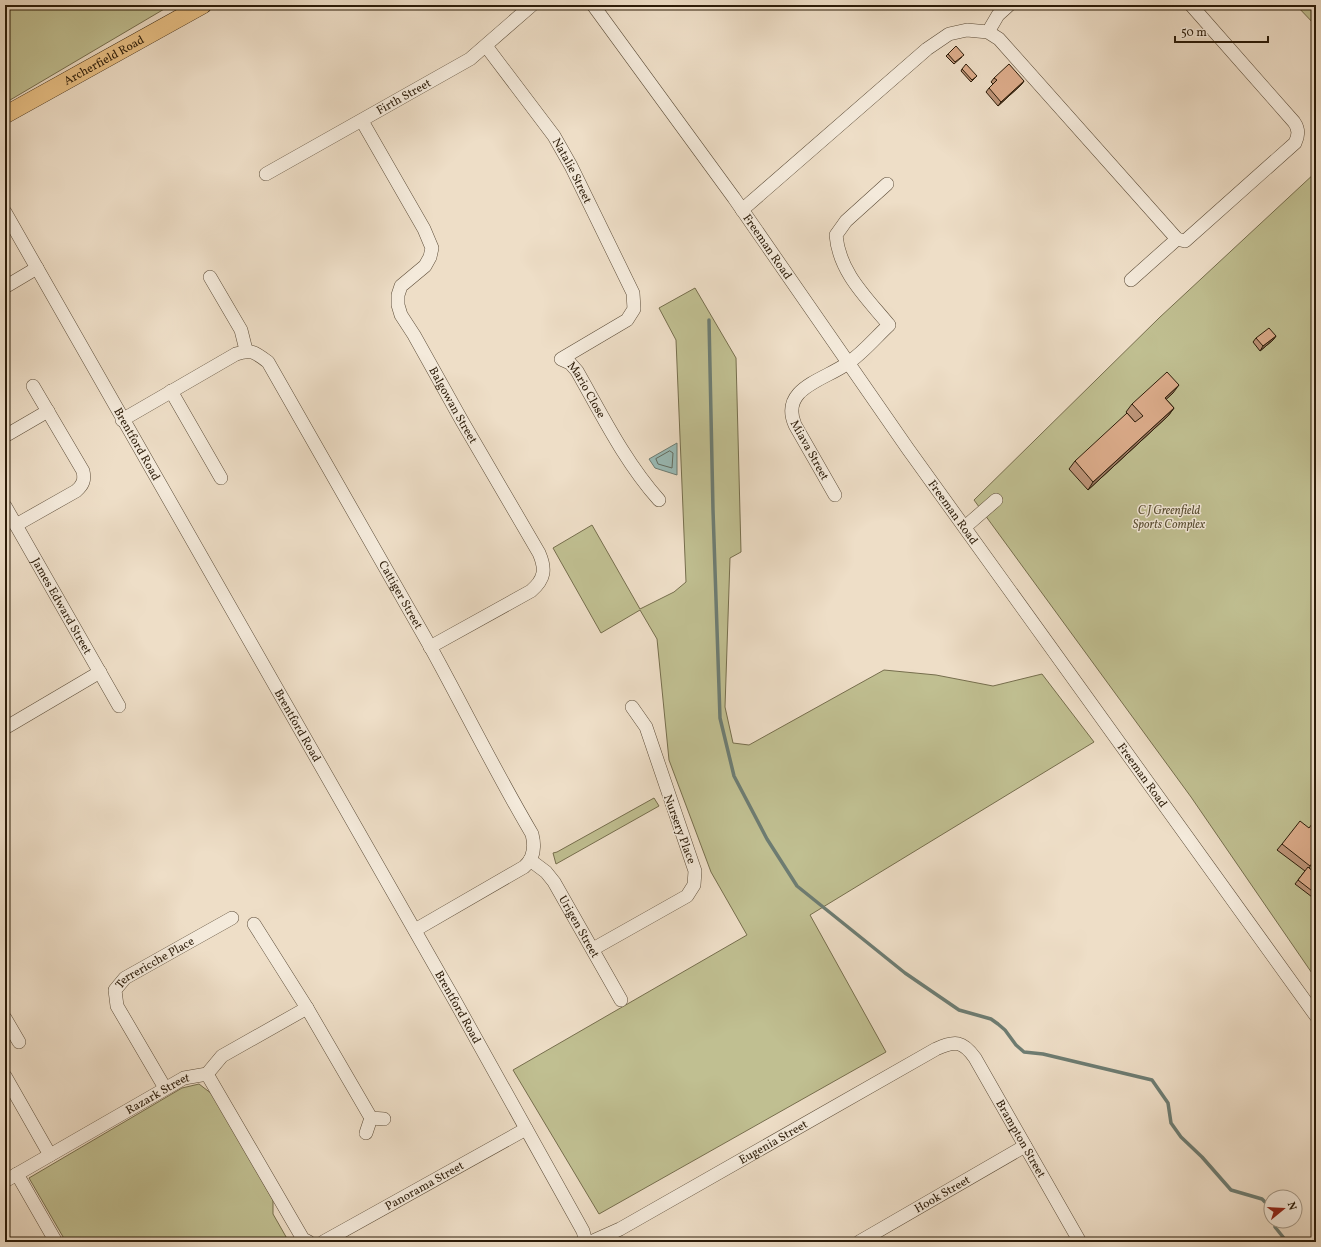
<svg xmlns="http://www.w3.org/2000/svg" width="1321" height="1247" viewBox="0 0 1321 1247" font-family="Vollkorn,serif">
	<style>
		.green { fill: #c0bf91; stroke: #766e4d }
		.water { fill: #99bcb8; stroke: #6d7c72 }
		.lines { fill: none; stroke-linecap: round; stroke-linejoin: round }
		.shore { stroke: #626c60; stroke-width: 1 }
		.stream { stroke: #6d7c72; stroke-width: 3.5 }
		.minor-casing { stroke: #5c4c38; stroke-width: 14 }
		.major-casing { stroke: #2c1c09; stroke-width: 18 }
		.minor { stroke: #f4eadb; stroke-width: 13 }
		.major { stroke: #e7bf84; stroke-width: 17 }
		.wall { fill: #bd9478; stroke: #2c1c09 }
		.shaded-wall { fill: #9a7861; stroke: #2c1c09 }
		.building { fill: #dcac8b; stroke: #2c1c09 }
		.labels { text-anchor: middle; stroke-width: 3; stroke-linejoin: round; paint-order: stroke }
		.street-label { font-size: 12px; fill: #2c1c09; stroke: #f4eadb }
		.park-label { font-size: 12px; font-style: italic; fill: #584d32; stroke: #f4eadb }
	</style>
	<rect width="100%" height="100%" fill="#eedec7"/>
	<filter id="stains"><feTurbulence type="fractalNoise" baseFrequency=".005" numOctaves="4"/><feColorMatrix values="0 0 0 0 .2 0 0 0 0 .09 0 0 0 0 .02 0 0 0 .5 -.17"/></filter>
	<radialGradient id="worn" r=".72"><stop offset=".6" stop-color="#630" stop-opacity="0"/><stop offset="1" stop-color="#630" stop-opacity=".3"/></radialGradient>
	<!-- green -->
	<path class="green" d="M5,5H171L5,103Z
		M1296,5H1316V26Z
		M1316,172V979L1191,797L974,500L1159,318Z
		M695,288L736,358L741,552L730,558L725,707L733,743L749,745L884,670L936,675L993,686L1042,674L1094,742L810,915L886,1052L599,1214L513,1070L747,935L711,872L669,760L657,639L640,610L601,633L553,548L592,525L640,609L674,592L686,582L676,340L659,308Z
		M654,798L659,806L556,864L553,853L557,852Z
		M199,1084L212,1094L273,1200V1214L289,1242H66L29,1178L182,1088Z"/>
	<!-- water -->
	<path class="water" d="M677,443V475L655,468L649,459Z"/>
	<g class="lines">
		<!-- shore -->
		<path class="shore" d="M670,451L673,453L672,468L658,464L656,459Z"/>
		<!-- stream -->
		<path class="stream" d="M709,320L713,510L720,718L734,776L767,839L797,886L905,973L959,1010L991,1019L998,1024L1005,1030L1016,1045L1024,1052L1043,1054L1152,1080L1168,1103L1171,1123L1181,1137L1202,1157L1231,1190L1262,1199L1271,1208
			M1275,1221V1227L1287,1242"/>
		<defs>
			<g id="minor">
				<path id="s1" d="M593,5L734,198L908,449L1316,1016"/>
				<path d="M988,32L998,15L1009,5"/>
				<path id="s2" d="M486,46L554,136L571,166L633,293L634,309L627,320L561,359L570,363L577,371C602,415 625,462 659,500"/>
				<path id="s3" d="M362,121L424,229L432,248L430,257L425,266L401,286L398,295V305L401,315L414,335L462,421L539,553C546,569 545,579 531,591L430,647"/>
				<path id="s4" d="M266,174L470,59L532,5"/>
				<path d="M742,210L927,49L949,34L967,30L988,32L999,39L1177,239L1185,241L1295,143C1299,135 1299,129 1294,122L1191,5"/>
				<path id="s5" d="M5,212L455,1001L583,1231L586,1242"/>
				<path d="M210,277L241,330L246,350"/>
				<path d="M1131,280L1177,239"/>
				<path d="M5,287L37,268"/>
				<path d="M171,391L221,478"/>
				<path id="s6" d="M122,420L236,354C251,349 255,352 268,362C322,457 377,552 431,648C465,710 496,773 532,834C535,846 535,858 524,867L415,930"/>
				<path d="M5,436L48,411"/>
				<path d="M835,495L795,425C779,388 825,380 848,363C863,353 876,337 889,325C866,297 839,272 836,235L846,221L887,184"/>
				<path id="s7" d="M5,506L119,706"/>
				<path d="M16,525L76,491C83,485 85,480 83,471L33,386"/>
				<path d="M965,527L996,500"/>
				<path d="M5,728L100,672"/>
				<path id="s8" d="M530,860L546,872L554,882L621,1000"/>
				<path d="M254,924L307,1008L371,1118L384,1119"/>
				<path d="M593,949L687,896L694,885L695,871L646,727L632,707"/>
				<path d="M5,1018L19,1042"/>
				<path d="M207,1074L303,1239L309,1242"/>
				<path d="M5,1076L50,1155"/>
				<path id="s9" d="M165,1088L117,1006L115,990L125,978L232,918"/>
				<path d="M366,1133L371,1118"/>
				<path d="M17,1174L56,1242"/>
				<path id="s10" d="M5,1181L184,1078L207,1074L222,1056L307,1008"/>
				<path id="s11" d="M323,1242L526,1129"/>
				<path id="s12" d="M591,1242L620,1229L936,1049C955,1040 963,1041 975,1058L1080,1242"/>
				<path id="s13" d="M859,1242L1025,1146"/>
			</g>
			<g id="major">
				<path id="s14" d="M5,115L203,5"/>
			</g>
		</defs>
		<!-- minor casing -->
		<use href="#minor" class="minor-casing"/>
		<!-- major casing -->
		<use href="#major" class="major-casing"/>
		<!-- minor -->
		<use href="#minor" class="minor"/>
		<!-- major -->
		<use href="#major" class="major"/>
	</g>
	<!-- wall -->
	<path class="wall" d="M948,54L962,57L954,64L946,56Z
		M962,69L977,76L971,82L961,71Z
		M994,78L1024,81L1021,85L998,106L986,92L989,88L993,84L991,82Z
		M1276,336L1273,340L1260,351L1253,342L1256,338Z
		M1173,393L1166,399L1174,408L1168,416L1088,490L1069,469L1075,461L1134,421L1126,412L1132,404Z
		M1309,828L1316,858L1309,868L1316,874V900L1295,884L1305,871L1277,850L1282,844Z"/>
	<!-- shaded-wall -->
	<path class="shaded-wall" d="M1024,81L1021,85L998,106L1001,102Z
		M1276,336L1273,340L1260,351L1263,346Z
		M1179,385L1173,393L1159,406L1165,398Z
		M1174,408L1168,416L1088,490L1093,482Z"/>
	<!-- building -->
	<path class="building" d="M956,46L964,55L955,62L948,54Z
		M966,64L977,76L972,80L962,69Z
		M1009,64L1024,81L1001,102L989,88L997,80L994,78Z
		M1269,328L1276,336L1263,346L1256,338Z
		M1167,372L1179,385L1165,398L1174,408L1093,482L1075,461L1127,413L1135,422L1143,416L1132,404Z
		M1300,821L1309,828L1312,824L1316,827V858L1310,866L1282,844Z
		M1308,867L1316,874V894L1298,880Z"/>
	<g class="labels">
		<!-- street labels -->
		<g class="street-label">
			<text dy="4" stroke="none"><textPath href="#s14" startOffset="113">Archerfield Road</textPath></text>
			<text dy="4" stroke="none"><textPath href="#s4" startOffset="158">Firth Street</textPath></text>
			<text dy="4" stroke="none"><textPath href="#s2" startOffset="152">Natalie Street</textPath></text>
			<text dy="4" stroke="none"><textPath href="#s1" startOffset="298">Freeman Road</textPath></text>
			<text dy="4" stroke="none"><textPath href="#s2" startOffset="436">Mario Close</textPath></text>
			<text dy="4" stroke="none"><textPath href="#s3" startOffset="330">Balgowan Street</textPath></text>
			<text dy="4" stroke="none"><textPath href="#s5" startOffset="267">Brentford Road</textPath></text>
			<text transform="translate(810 450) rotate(61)" y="4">Miava Street</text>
			<text dy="4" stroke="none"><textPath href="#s1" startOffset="622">Freeman Road</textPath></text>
			<text dy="4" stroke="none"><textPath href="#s6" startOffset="435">Cattiger Street</textPath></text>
			<text dy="4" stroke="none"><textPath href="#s7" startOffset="115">James Edward Street</textPath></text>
			<text dy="4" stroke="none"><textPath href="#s5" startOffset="591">Brentford Road</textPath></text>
			<text dy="4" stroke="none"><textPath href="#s1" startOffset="946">Freeman Road</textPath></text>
			<text transform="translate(680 829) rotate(70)" y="4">Nursery Place</text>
			<text dy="4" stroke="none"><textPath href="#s8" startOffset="84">Urigen Street</textPath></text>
			<text dy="4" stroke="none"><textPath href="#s9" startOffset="160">Terrericche Place</textPath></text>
			<text dy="4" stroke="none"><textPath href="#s5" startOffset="915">Brentford Road</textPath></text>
			<text dy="4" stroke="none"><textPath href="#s10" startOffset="176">Razark Street</textPath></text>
			<text dy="4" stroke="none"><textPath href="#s12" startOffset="534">Brampton Street</textPath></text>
			<text dy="4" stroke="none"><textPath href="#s12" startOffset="208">Eugenia Street</textPath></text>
			<text dy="4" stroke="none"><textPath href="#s11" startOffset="116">Panorama Street</textPath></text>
			<text dy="4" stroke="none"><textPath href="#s13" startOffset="96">Hook Street</textPath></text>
		</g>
		<!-- park labels -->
		<g class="park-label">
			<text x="1169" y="514">C J Greenfield<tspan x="1169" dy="14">Sports Complex</tspan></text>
		</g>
	</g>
	<!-- margin -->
	<rect width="1321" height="1247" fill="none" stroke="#eedec7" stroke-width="20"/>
	<rect x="6" y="6" width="1309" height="1235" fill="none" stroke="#2c1c09" stroke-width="2"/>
	<rect x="10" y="10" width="1301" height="1227" fill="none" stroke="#2c1c09"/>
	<!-- north arrow -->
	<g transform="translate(1283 1209) rotate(72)"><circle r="19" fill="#f4eadb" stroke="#a49887"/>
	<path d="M0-3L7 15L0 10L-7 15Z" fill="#8f2418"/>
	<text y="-6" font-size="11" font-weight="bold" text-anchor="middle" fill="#2c1c09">N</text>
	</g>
	<!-- scale -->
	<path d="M1175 36v6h93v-6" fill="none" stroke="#2c1c09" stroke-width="2"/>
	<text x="1181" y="36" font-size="12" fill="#2c1c09" stroke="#f4eadb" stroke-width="3" paint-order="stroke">50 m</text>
	<rect width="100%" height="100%" filter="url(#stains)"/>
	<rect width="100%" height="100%" fill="url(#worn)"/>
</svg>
